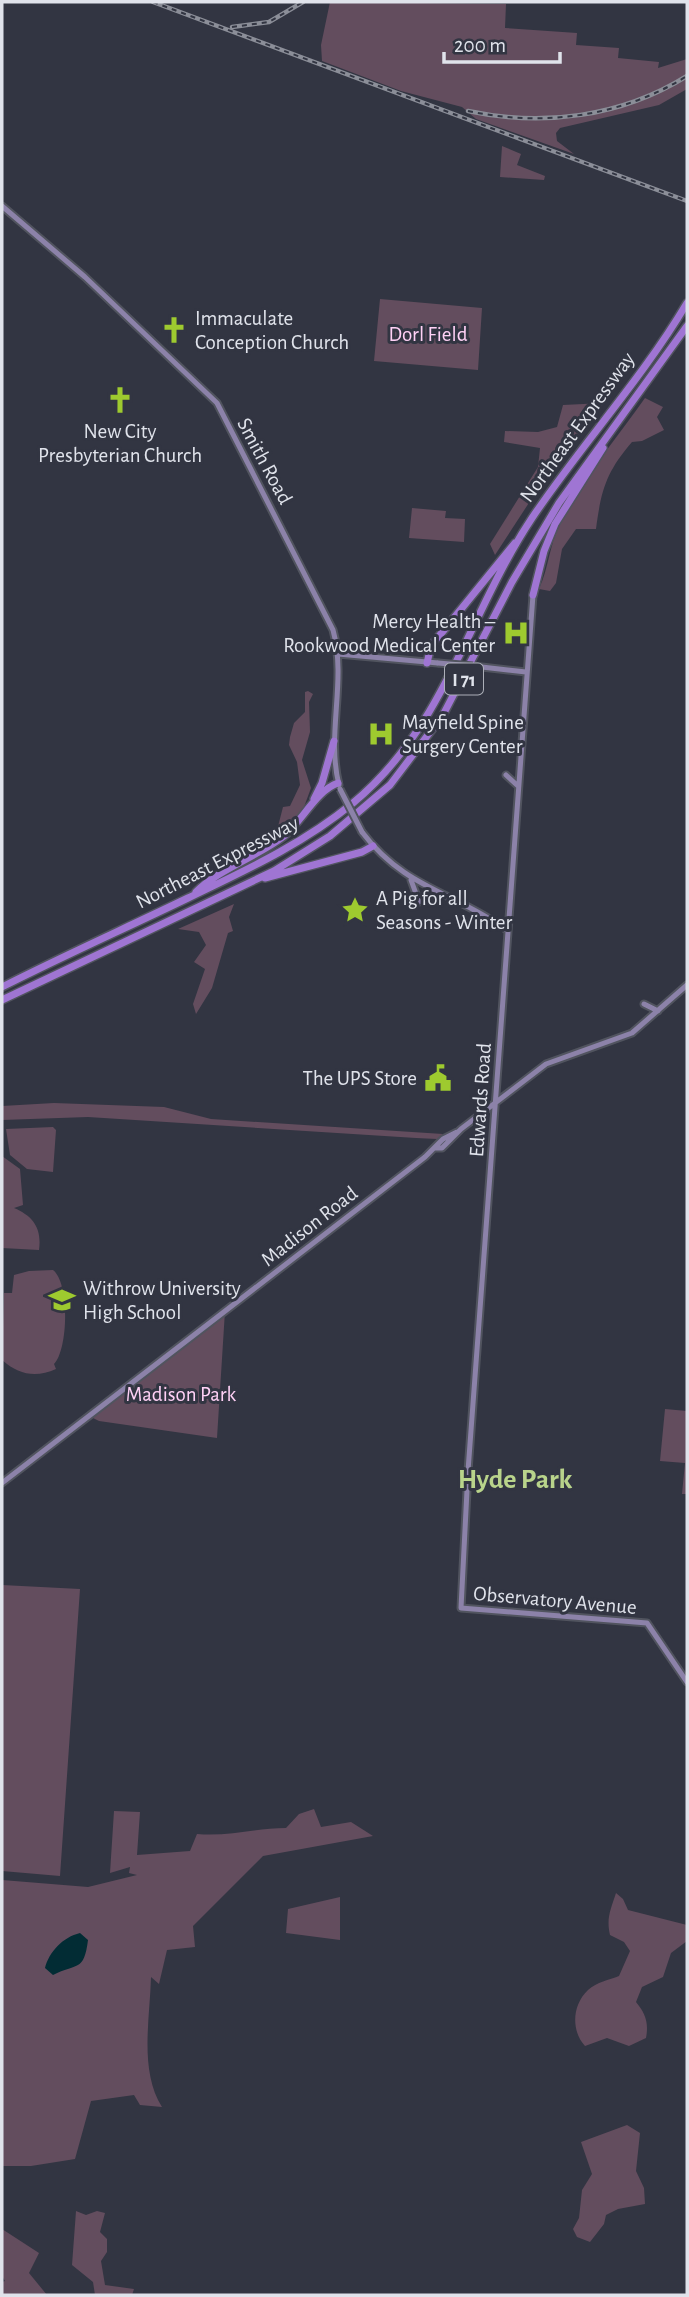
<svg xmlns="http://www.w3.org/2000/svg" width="689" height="2297" viewBox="0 0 689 2297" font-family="'Alegreya Sans',sans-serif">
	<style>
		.green { fill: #634d5e }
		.water { fill: #022c34 }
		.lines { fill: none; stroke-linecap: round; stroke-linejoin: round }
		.secondary-casing { stroke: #51545f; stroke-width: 9 }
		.motorway-casing { stroke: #51545f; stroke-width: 10 }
		.secondary { stroke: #8c82a9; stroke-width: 5 }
		.motorway { stroke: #9f75d3; stroke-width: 7 }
		.rail-casing { stroke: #8b8e98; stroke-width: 4.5 }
		.rail { stroke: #323542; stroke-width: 2; stroke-dasharray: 5; stroke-linecap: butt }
		.secondary-bridge-casing { stroke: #51545f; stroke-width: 9; stroke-linecap: butt }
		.secondary-bridge { stroke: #8c82a9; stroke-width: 5 }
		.labels { text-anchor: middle; stroke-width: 6; stroke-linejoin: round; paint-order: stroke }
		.shield { fill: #323542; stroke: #acafb8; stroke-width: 2 }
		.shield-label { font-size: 19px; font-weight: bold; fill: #e0e3eb }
		.poi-label { font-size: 21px; fill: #e0e3eb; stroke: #323542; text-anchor: start }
		.park-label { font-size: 21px; fill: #ffd1f6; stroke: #323542 }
		.street-label { font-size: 21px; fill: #e0e3eb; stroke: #323542 }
		.district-label { font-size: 28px; font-weight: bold; fill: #b9d48b; stroke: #323542 }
	</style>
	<rect width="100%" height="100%" fill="#323542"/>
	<!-- green -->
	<path class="green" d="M330,2L506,4L505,28L577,33L576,45L619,48L618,58L659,62L658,68L687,59V89L659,105L560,128L556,133L557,141L574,154L476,119L462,107L401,91L322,61L321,45Z
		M502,146L521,154L517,165L545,176L544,180L500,177Z
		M380,299L482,308L478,370L374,361Z
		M645,398L663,407L657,417L664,430L642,441L632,442C606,472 601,491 596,529H576L562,549L556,583L550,591L539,589C549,567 549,546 560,524C582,479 616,439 645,398Z
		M604,403L572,446L545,470L536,492L495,555L490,544L538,467L540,448L504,442L505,431L538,432L557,427L563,405Z
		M412,508L446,511L445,518L465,519L464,542L409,538Z
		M308,691L313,694L309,702L310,732L302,760L311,788L304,807L293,822L275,838L283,807L290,806L300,785L297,762L289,745L290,737L294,723L305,712V692Z
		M234,904L229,917L233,931L228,933L212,988L196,1014L193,1004L205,969L194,962L206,945L199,932L178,929Z
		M54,1103L164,1107L211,1119L443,1134L437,1139L416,1138L88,1117L2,1120V1106Z
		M53,1127L56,1130L53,1172L27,1169L10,1155L6,1129Z
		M2,1156L20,1169L23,1205L14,1208C33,1216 42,1228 39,1250L2,1248Z
		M53,1270C70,1283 68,1350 54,1364L56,1369C36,1378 19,1375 2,1360L4,1293H12L14,1275L29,1271Z
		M225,1311L217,1438L99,1421L89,1416Z
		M665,1409L687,1411V1494H682L685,1463L660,1461Z
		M2,1585L80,1589L60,1876L2,1871Z
		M314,1809L321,1827L351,1822L373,1836L263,1856L193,1926L195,1947L167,1950L159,1984L151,1977C150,2019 139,2070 162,2107L140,2105L134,2095L91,2101L75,2159L31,2166H2V1880L88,1887L137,1875L129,1873L130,1867L110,1873L114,1811L140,1812L137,1855L190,1851L197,1834C227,1837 256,1828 286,1828L299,1814Z
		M616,1893L623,1899L628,1910L687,1925V1941L671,1953L663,1977L642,1987L636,2002C645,2013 649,2022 646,2038L629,2046L607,2038L585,2046C571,2031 572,2005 588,1990C597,1982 609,1980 619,1976L630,1951L624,1942L610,1935C606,1918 611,1909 616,1893Z
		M340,1897V1940L286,1933L288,1909Z
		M627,2125L640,2133L636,2171L644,2188L645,2204L618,2209L606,2215L604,2224L590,2242L577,2237L573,2229L579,2218L582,2190L592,2174L581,2142Z
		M76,2211L86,2215L97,2211L105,2213L100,2232L107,2239V2252L101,2261L105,2285L134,2289L132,2295H95L93,2282L72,2265Z
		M2,2229L39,2253L29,2273L47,2295H2V2282L5,2281L2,2276Z"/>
	<!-- water -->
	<path class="water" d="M80,1933L88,1940C84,1972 77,1963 53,1975L45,1968C49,1952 63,1937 80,1933Z"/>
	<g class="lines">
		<defs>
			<path id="secondary" d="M2,206L85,277L217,403L333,630C347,681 326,734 339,785
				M533,595L468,1471L461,1608L647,1623L687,1682
				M338,654L438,663
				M473,666L526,672
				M506,775L518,786
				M362,832C405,889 455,892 508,931
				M411,880L419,902
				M644,1004L658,1011
				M436,1148H442L461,1129L546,1064L632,1033L687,985
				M2,1483L425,1157L443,1139L457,1132"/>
			<path id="motorway" d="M533,595L544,551L555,524L603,448
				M427,663L431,646L515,543
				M314,799L322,783L334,741
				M265,878L362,852L373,846
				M196,892C219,869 257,857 284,836C302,821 317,790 338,783
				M2,987C63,956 126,928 188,898C246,870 303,844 353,803C446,726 468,614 532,518C581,445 642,379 687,303
				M2,1000L274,871L330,836L390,785L443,715L512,582L559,503L687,326"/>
		</defs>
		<!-- secondary casing -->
		<use href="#secondary" class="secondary-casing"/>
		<!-- motorway casing -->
		<use href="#motorway" class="motorway-casing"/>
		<!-- secondary -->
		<use href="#secondary" class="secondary"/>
		<!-- motorway -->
		<use href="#motorway" class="motorway"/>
		<defs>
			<path id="rail" d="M153,2L687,201
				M232,27L269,22L303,2
				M468,111C543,127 621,117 687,76"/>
		</defs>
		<!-- rail casing -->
		<use href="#rail" class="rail-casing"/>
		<!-- rail -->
		<use href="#rail" class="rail"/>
		<defs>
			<path id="secondary-bridge" d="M438,663L473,666
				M340,789L362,832"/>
		</defs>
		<!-- secondary-bridge casing -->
		<use href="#secondary-bridge" class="secondary-bridge-casing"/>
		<!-- secondary-bridge -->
		<use href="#secondary-bridge" class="secondary-bridge"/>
	</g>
	<!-- icons -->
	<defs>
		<symbol id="church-bare" viewBox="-9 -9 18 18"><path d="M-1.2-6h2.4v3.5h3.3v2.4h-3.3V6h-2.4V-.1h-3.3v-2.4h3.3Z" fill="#9eca2f" stroke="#323542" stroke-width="2.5" paint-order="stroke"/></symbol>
		<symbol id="hospital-bare" viewBox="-9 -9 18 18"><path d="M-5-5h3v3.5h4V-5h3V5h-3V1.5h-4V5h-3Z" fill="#9eca2f" stroke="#323542" stroke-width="2.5" paint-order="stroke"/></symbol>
		<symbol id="sight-bare" viewBox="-9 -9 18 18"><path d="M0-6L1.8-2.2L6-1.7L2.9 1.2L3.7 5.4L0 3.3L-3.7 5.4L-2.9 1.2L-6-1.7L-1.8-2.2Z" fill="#9eca2f" stroke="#323542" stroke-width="2.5" paint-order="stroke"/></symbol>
		<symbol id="civic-bare" viewBox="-9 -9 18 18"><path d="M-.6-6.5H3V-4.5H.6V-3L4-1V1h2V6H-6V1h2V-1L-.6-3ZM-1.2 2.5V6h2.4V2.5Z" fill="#9eca2f" stroke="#323542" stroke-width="2.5" paint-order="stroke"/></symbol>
		<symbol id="school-bare" viewBox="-9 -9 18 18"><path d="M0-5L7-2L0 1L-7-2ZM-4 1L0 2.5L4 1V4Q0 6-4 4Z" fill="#9eca2f" stroke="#323542" stroke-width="2.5" paint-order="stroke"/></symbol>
	</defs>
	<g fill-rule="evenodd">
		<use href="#church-bare" x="155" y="311" width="38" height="38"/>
		<use href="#church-bare" x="101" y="381" width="38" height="38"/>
		<use href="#hospital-bare" x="497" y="614" width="38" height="38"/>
		<use href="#hospital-bare" x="362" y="715" width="38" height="38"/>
		<use href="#sight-bare" x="336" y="891" width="38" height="38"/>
		<use href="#civic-bare" x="419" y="1059" width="38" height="38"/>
		<use href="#school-bare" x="43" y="1281" width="38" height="38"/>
	</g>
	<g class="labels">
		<!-- shield labels -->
		<rect class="shield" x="445" y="663.5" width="38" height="31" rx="5"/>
		<g class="shield-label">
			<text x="464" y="686">I 71</text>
		</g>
		<!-- poi labels -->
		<g class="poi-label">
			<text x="195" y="325">Immaculate<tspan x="195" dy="24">Conception Church</tspan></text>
			<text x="120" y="438" text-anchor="middle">New City<tspan x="120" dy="24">Presbyterian Church</tspan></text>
			<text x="495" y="628" text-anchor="end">Mercy Health –<tspan x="495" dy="24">Rookwood Medical Center</tspan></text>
			<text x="402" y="729">Mayfield Spine<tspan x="402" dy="24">Surgery Center</tspan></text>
			<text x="376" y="905">A Pig for all<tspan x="376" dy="24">Seasons - Winter</tspan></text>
			<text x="417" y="1085" text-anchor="end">The UPS Store</text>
			<text x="83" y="1295">Withrow University<tspan x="83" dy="24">High School</tspan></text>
		</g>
		<!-- park labels -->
		<g class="park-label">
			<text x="428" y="341">Dorl Field</text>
			<text x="181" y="1401">Madison Park</text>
		</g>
		<!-- street labels -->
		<g class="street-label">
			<text transform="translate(577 427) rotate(-54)" y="7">Northeast Expressway</text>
			<text transform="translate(265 461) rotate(62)" y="7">Smith Road</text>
			<text transform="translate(217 862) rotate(-27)" y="7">Northeast Expressway</text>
			<text transform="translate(480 1100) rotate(-86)" y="7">Edwards Road</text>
			<text transform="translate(309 1226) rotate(-38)" y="7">Madison Road</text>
			<text transform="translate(555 1600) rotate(5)" y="7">Observatory Avenue</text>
		</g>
		<!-- district labels -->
		<g class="district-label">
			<text x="515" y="1488">Hyde Park</text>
		</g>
	</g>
	<!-- border -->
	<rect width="689" height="2297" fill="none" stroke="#e0e3eb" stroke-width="7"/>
	<!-- scale -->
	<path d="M444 52v10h116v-10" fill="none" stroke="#e0e3eb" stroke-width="3.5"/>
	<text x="454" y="52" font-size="21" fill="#e0e3eb" stroke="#323542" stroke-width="5" paint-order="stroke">200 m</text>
</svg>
